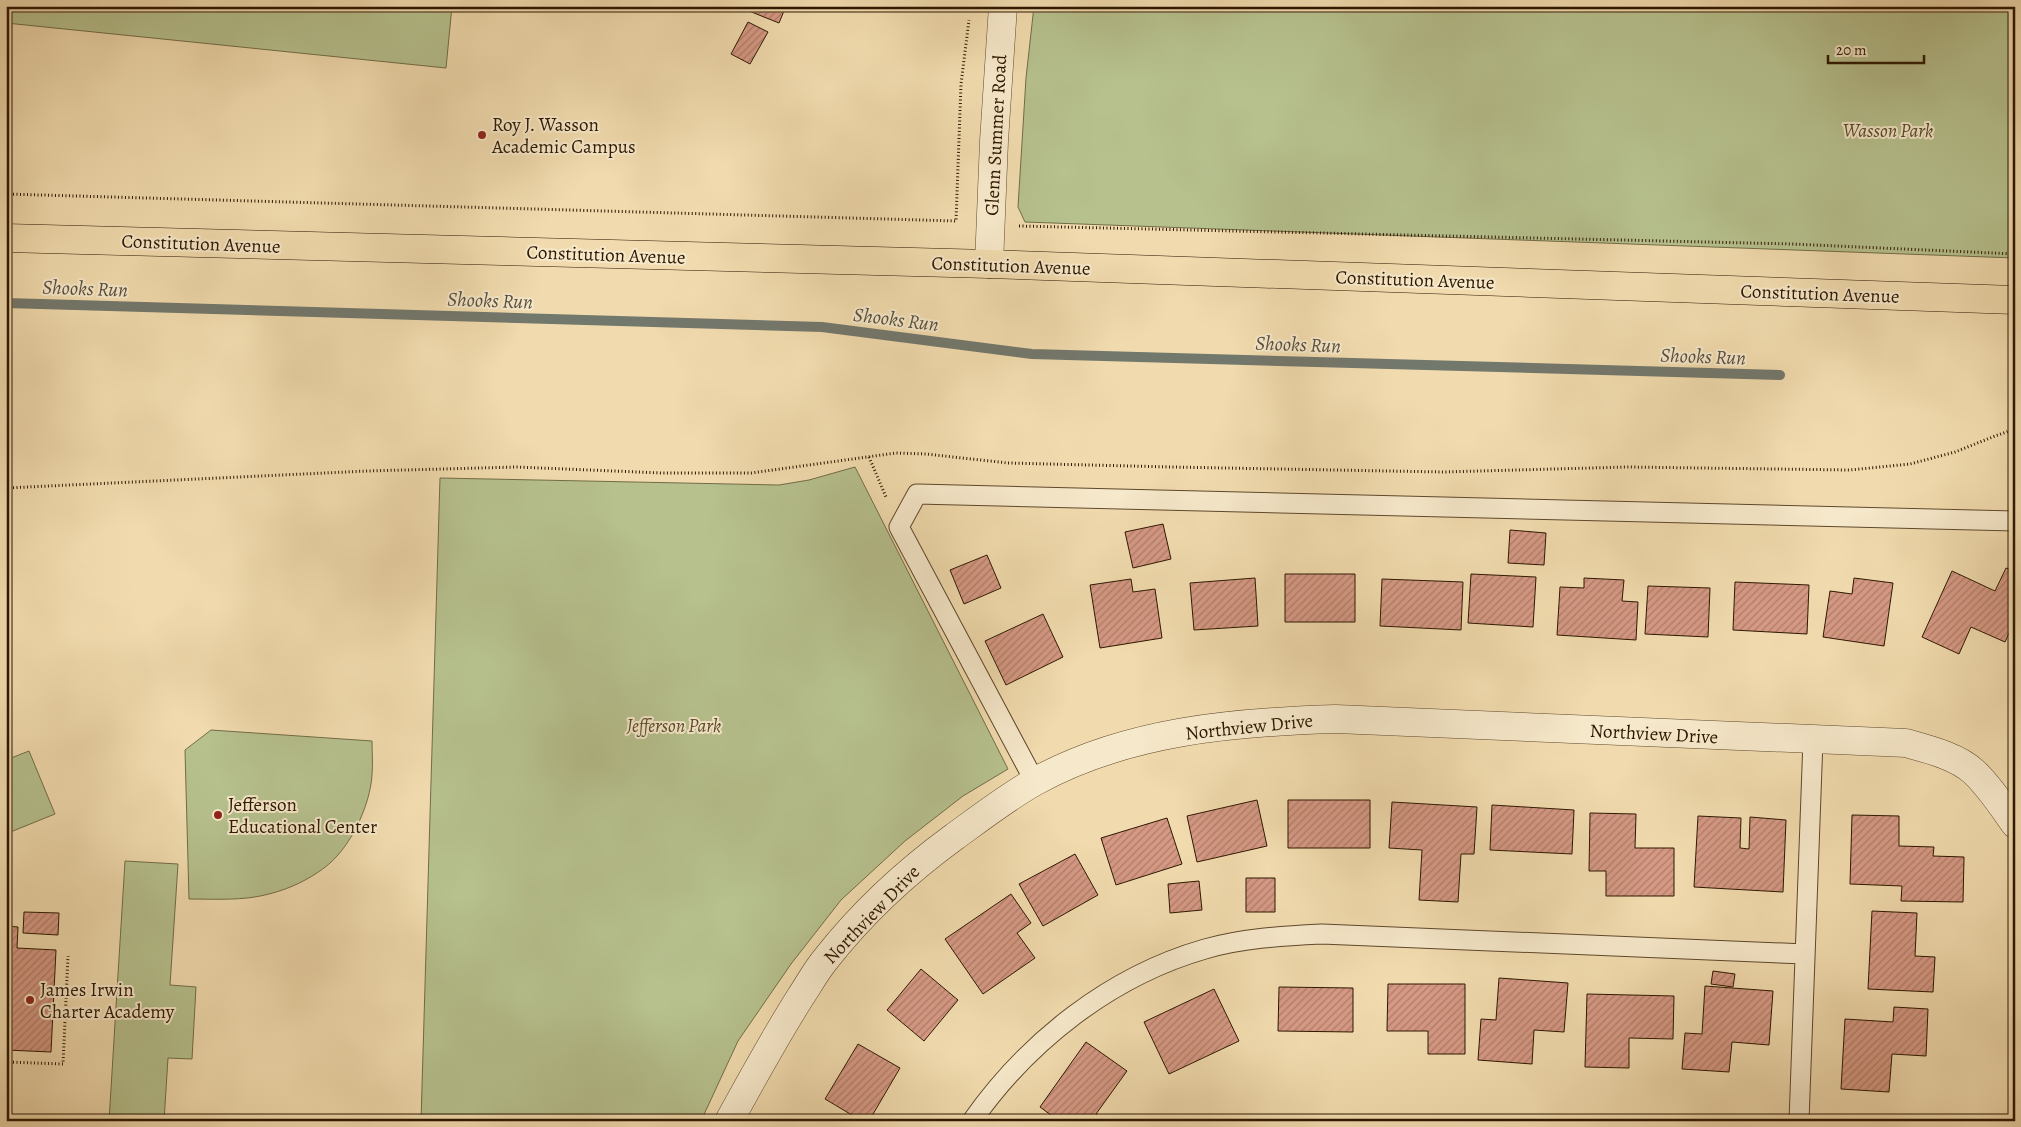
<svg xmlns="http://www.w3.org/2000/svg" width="2021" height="1127" viewBox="0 0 2021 1127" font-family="Alegreya,serif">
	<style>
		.green { fill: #b6c18e; stroke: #726c47 }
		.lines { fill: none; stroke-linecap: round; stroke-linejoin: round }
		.stream { stroke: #73786d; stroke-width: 10 }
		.building { fill: url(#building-hatch); stroke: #2d1700 }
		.lane-casing { stroke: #5e482c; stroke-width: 21 }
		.street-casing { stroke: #5e482c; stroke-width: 29 }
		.primary-casing { stroke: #2d1700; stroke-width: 29 }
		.path { stroke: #2d1700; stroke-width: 3; stroke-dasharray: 1 2.5; stroke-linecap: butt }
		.lane { stroke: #f6e8ca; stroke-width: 19 }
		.street { stroke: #f6e8ca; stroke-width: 28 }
		.primary { stroke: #f1dbae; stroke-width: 28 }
		.poi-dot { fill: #8f2418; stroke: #f6e8ca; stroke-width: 2 }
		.labels { text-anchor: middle; stroke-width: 4; stroke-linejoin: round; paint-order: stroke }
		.poi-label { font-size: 19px; fill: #2d1700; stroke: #f6e8ca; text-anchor: start }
		.park-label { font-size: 19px; font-style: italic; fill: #564a2b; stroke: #f6e8ca }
		.street-label { font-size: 19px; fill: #2d1700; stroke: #f6e8ca }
		.water-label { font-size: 20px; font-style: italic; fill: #564f40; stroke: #f6e8ca }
	</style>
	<defs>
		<pattern id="building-hatch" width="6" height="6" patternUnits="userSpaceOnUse" patternTransform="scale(1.25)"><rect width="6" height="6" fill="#d69984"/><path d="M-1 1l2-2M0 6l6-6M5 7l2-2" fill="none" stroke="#ae7c6a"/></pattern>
	</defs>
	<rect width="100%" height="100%" fill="#f1dbae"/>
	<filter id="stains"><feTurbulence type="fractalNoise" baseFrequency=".004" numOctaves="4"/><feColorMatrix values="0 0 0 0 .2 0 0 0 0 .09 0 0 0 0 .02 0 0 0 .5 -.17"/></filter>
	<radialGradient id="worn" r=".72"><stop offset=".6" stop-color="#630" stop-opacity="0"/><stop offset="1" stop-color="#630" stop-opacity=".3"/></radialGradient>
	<!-- green -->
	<path class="green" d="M6,6H452L446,68L6,23Z
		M1034,6H2015V258L1025,222L1018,207L1026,78Z
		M855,467L1008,769L963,796L905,841L841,900L791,964L738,1041L701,1121H421L440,478L779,485L809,480Z
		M211,730L372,741C372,752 373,764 372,775C370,806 350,849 324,868C308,880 289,889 269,894C244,901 215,899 189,899L185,750Z
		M29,751L55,814L8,833L6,829V760Z
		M125,861L178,864L170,985L196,987L192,1059L168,1058L164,1121H109Z"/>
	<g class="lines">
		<!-- stream -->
		<path class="stream" d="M6,303L822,327L1032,354L1780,375"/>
	</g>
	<!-- building -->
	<path class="building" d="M751,6H786L779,23L749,11Z
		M748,22L768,32L750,64L731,54Z
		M1163,524L1171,559L1133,568L1125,532Z
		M1510,530L1546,533L1544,565L1508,563Z
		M987,555L1001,588L964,604L950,570Z
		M2006,568L2015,571V620L2005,642L1971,627L1959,654L1922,637L1952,571L1995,591Z
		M1285,574H1355V622H1285Z
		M1471,574L1536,577L1533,627L1468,623Z
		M1255,578L1258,626L1194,630L1190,583Z
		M1584,578L1624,580L1622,601L1638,602L1636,640L1557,635L1560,587L1584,588Z
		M1854,578L1893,583L1884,646L1823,637L1830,591L1852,594Z
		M1131,579L1133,592L1155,589L1162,638L1100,648L1090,585Z
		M1382,579L1463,582L1461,630L1380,626Z
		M1735,582L1809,585L1807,634L1733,630Z
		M1648,586L1710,588L1708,637L1645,634Z
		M1043,614L1063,657L1006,685L985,641Z
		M1257,800L1267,846L1197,862L1187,816Z
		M1288,800H1370V848H1288Z
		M1392,802L1477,807L1474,854H1461L1458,902L1419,900L1422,850L1389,848Z
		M1492,805L1574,810L1572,854L1490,850Z
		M1590,813L1636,814L1635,848H1674V896H1606V871H1589Z
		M1852,815L1899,816V846L1934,847L1933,856L1964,857L1963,902L1901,901L1902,886L1850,884Z
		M1698,816L1741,818L1740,848L1749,849L1750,817L1786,820L1783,892L1694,887Z
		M1167,818L1182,864L1116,885L1101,838Z
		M1075,854L1098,895L1043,926L1019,884Z
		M1246,878H1275V912H1246Z
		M1199,881L1202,910L1170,913L1168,884Z
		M1011,894L1031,923L1017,933L1035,958L983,994L945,939Z
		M1872,911L1917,913L1915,956L1935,957L1933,992L1868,989Z
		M24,912L59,913L58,935L23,933Z
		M6,926L18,927L17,948L56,950L51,1052L6,1050Z
		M921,969L958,1000L924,1041L887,1010Z
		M1713,971L1735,974L1733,987L1711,984Z
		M1499,978L1568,983L1564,1032L1534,1030L1532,1064L1478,1060L1481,1019L1496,1020Z
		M1388,984H1465V1054H1428V1031H1387Z
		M1705,986L1773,991L1769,1045L1732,1042L1729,1072L1682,1069L1685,1033L1702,1034Z
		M1279,987L1353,988V1032L1278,1031Z
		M1214,989L1239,1041L1169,1074L1144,1022Z
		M1587,994L1674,996L1673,1039L1629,1038V1068L1585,1067Z
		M1894,1007L1928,1009L1926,1056L1892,1054L1889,1092L1841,1089L1845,1019L1893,1022Z
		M1086,1042L1127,1071L1096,1114L1106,1121H1059L1040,1107Z
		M858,1044L900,1068L869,1121H862L825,1099Z"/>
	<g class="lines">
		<defs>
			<path id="lane" d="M1035,782L899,527L917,494L2015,521
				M972,1121C1028,1041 1111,976 1205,949C1243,938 1283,936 1322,934L1805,954
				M1799,1121L1813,740"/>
			<path id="street" d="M989,264L994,141L1003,6
				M729,1121C752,1079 775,1037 801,996C809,984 816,971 825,960C861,914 906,872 954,837C980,818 1006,798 1034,782C1126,731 1233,722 1336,719L1906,743C1927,749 1957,756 1974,772C1990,787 2002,806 2015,824"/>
			<path id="primary" d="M6,238L989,264L2015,300"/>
		</defs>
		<!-- lane casing -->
		<use href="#lane" class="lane-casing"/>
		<!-- street casing -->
		<use href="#street" class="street-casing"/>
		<!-- primary casing -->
		<use href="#primary" class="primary-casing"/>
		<!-- path -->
		<path class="path" d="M6,194L956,221L961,84L969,20
			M1019,226L1792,244L2015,254
			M869,457L886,497
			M6,488L367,471L517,467L662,473H751L896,453L926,454L1008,463L1171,467L1443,472L1628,467L1850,470L1910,464L1955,452L1995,436L2015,429
			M6,1062L63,1064L68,956"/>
		<!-- lane -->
		<use href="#lane" class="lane"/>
		<!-- street -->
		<use href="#street" class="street"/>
		<!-- primary -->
		<use href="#primary" class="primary"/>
	</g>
	<!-- markers -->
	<g class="poi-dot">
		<circle cx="482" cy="135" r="5"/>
		<circle cx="218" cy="815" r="5"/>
		<circle cx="30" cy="1000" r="5"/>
	</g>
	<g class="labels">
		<!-- poi labels -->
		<g class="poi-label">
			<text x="492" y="131">Roy J. Wasson<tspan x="492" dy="22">Academic Campus</tspan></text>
			<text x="228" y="811">Jefferson<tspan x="228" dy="22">Educational Center</tspan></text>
			<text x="40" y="996">James Irwin<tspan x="40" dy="22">Charter Academy</tspan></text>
		</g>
		<!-- park labels -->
		<g class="park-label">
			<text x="1888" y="137">Wasson Park</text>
			<text x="674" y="732">Jefferson Park</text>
		</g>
		<!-- street labels -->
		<g class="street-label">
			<text transform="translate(995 135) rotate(-87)" y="7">Glenn Summer Road</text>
			<text transform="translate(201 243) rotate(2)" y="7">Constitution Avenue</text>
			<text transform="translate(606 254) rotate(2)" y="7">Constitution Avenue</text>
			<text transform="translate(1011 265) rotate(2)" y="7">Constitution Avenue</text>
			<text transform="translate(1415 279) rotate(2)" y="7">Constitution Avenue</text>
			<text transform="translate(1820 293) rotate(2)" y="7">Constitution Avenue</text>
			<text transform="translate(1249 726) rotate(-6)" y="7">Northview Drive</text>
			<text transform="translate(1654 733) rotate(3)" y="7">Northview Drive</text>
			<text transform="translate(871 914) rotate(-46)" y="7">Northview Drive</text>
		</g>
		<!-- water labels -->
		<g class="water-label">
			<text transform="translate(85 288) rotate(2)" y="7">Shooks Run</text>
			<text transform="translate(490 300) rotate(2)" y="7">Shooks Run</text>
			<text transform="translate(896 319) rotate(7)" y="7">Shooks Run</text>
			<text transform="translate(1298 344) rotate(2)" y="7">Shooks Run</text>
			<text transform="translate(1703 356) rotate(2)" y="7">Shooks Run</text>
		</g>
	</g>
	<!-- margin -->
	<rect width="2021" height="1127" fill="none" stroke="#f1dbae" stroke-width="25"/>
	<rect x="8" y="8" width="2006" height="1112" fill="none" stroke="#2d1700" stroke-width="2.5"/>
	<rect x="12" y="12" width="1996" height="1102" fill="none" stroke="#2d1700"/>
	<!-- scale -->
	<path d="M1828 55v8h96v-8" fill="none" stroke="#2d1700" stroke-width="2.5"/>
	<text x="1836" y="55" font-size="15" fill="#2d1700" stroke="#f6e8ca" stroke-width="4" paint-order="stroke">20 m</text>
	<rect width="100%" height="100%" filter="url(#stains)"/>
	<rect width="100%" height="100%" fill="url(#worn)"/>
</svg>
